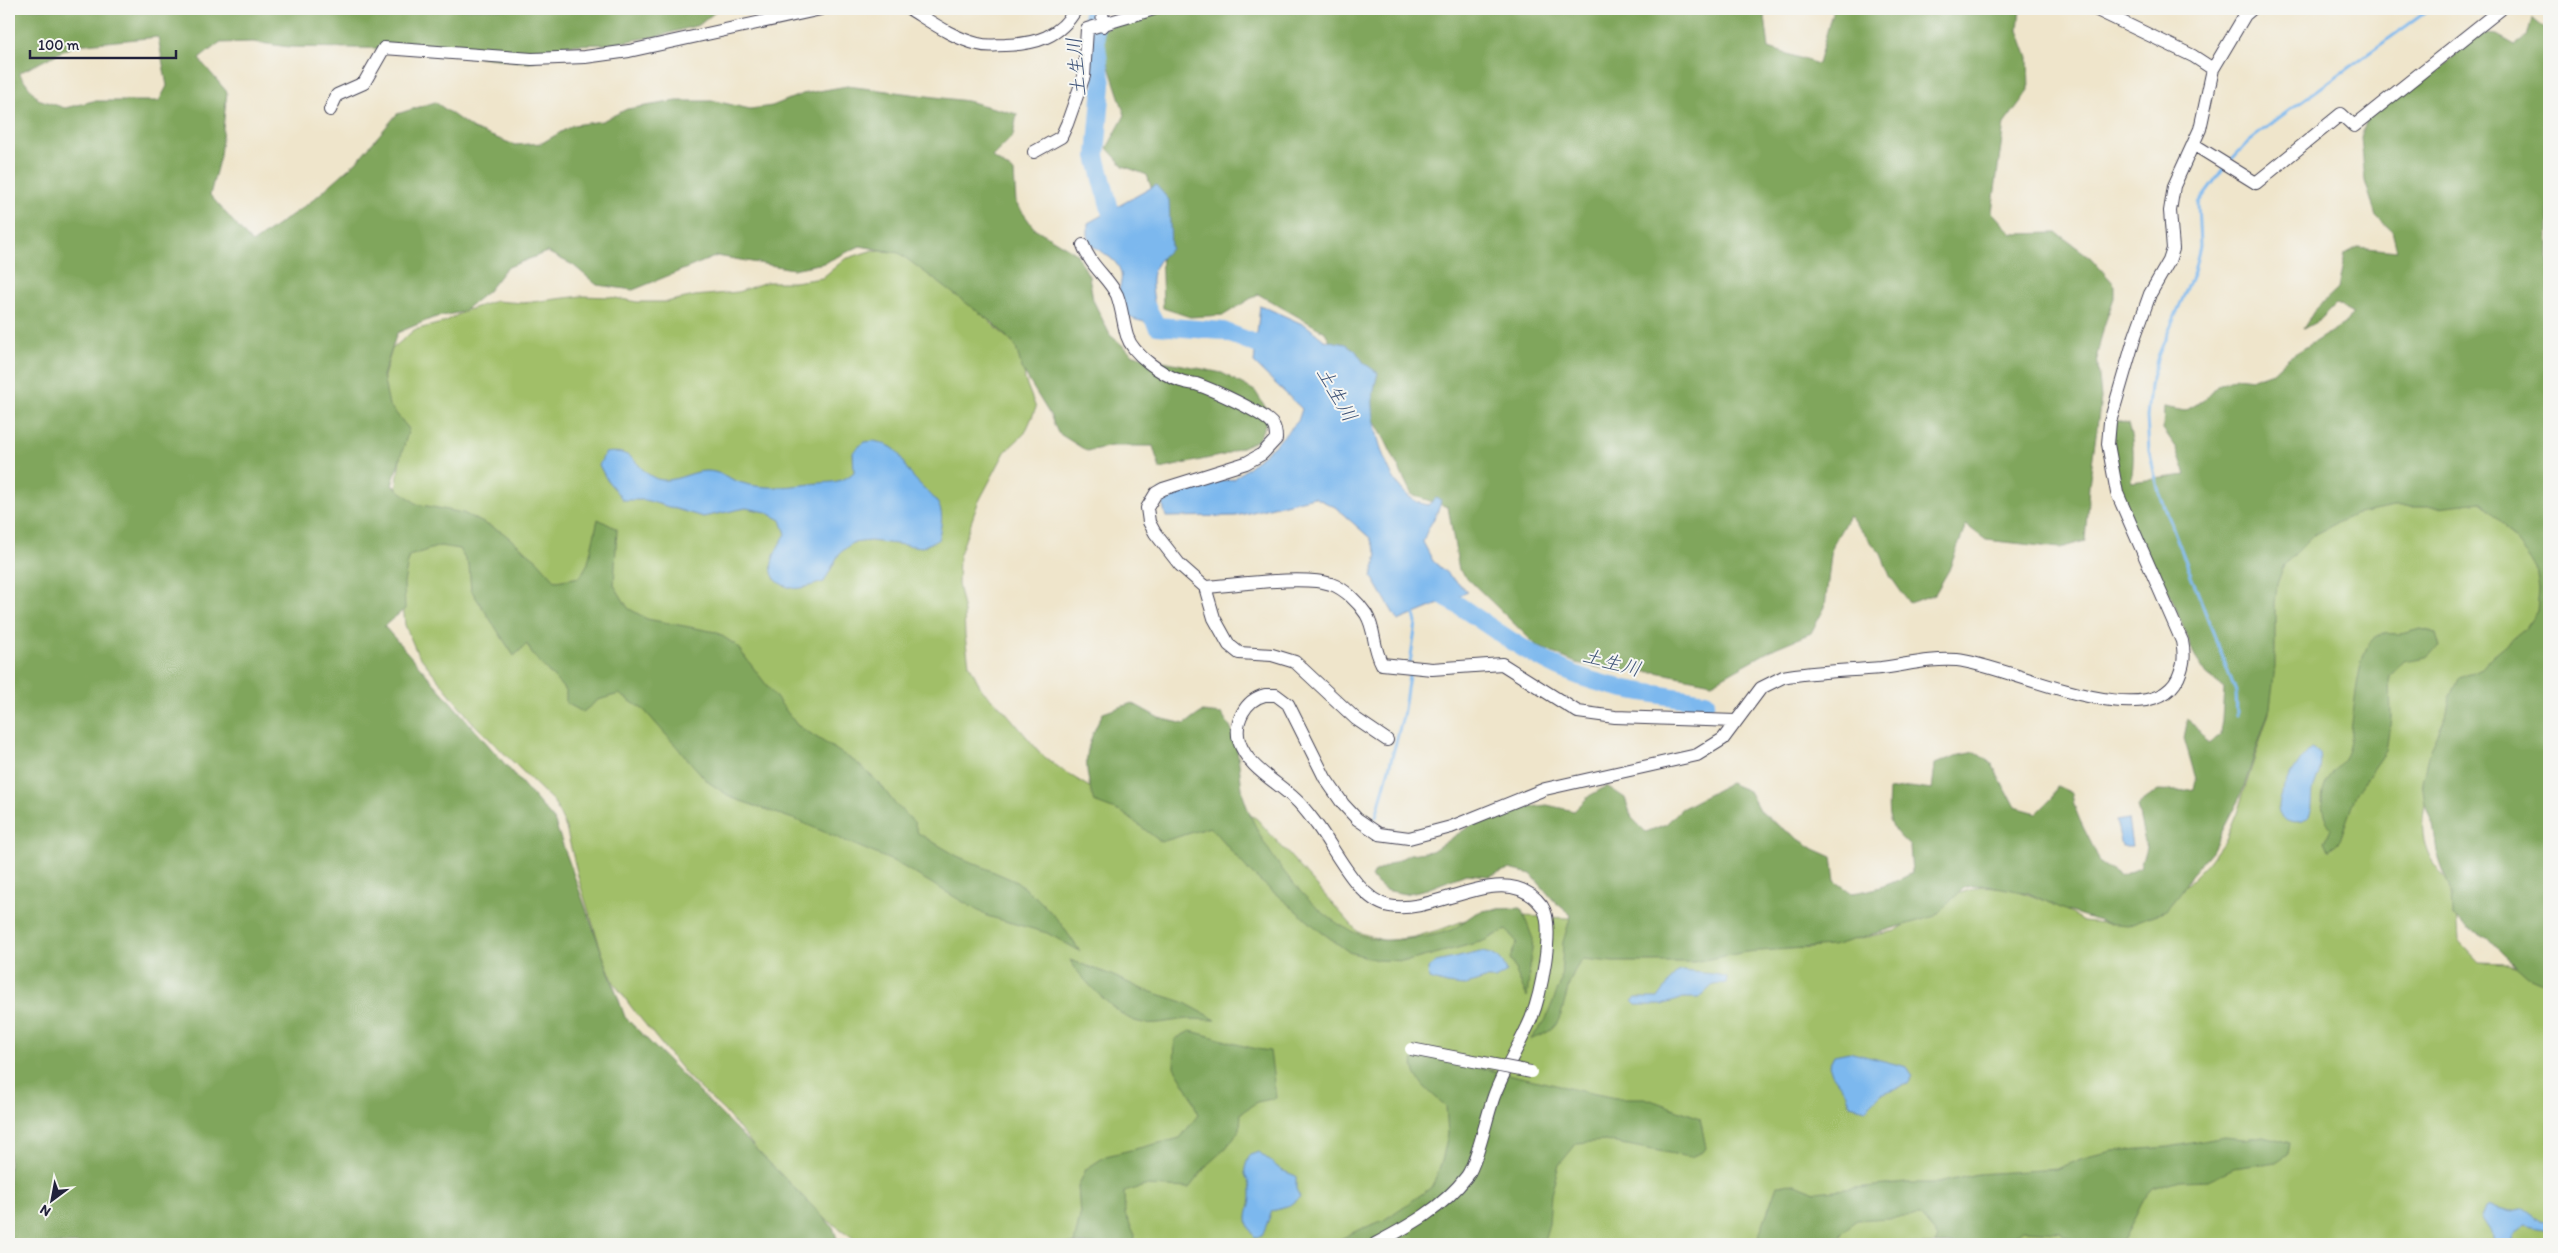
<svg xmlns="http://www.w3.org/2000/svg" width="2558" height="1253" viewBox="0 0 2558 1253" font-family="Itim,'Klee One',sans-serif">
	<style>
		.green { fill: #a1bf67; stroke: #627051 }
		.forest { fill: #80a65c; stroke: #51644c; fill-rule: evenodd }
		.water { fill: #7bb8ee; stroke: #4e6d94 }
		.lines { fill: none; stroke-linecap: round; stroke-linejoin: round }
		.stream { stroke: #7bb8ee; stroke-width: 3 }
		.river { stroke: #7bb8ee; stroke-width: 18 }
		.minor-casing { stroke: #413f51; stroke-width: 14 }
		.minor { stroke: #fff; stroke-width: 12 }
		.minor-bridge-casing { stroke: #413f51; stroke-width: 14; stroke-linecap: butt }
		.minor-bridge { stroke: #fff; stroke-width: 12 }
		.labels { text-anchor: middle; stroke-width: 4; stroke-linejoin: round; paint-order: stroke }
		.water-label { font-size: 20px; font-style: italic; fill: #41567a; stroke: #f6f6f2 }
	</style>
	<rect width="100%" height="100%" fill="#f6f6f2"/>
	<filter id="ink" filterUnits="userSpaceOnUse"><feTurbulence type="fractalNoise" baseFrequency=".02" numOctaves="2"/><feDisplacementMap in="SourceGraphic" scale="10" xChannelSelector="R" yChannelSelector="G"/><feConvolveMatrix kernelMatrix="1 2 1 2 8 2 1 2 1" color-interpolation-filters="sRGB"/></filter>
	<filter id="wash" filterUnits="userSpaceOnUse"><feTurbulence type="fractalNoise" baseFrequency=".0096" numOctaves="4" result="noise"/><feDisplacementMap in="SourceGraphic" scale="20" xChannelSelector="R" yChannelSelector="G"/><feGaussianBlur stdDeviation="1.12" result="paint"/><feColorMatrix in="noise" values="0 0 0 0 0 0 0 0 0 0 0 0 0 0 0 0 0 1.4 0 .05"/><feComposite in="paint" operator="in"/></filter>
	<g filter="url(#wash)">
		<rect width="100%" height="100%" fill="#efe5cb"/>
		<!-- green -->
		<path class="green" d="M873,250L902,253L971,304L1022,352L1025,380L1036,408L1025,433L1005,452L978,503L959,557L958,584L964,612L965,636L969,664L982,690L1004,710L1042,755L1065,772L1114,802L1232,803L1257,819L1358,932L1385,941L1414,937L1442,929L1497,908L1524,916L1589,919L1755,950L1812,948L1895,931L1954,895L1982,886L2011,888L2059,906L2083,921L2111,924L2138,913L2187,884L2208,863L2226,839L2237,813L2269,713L2267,684L2272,596L2292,539L2312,517L2473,494L2497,510L2535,560L2544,587L2537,615L2432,781C2423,808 2417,833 2431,859C2436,868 2444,875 2449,884C2457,902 2458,921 2459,941L2479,962L2508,963L2549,976V1244H862L820,1215L762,1156L725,1112L688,1077L632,1008L614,983L603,956L580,884L566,828L554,802L473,723L417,653L405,625L394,508L400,458L382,405L384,376L392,349L414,330L442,323L467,310L495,301L523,303L582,296L610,297L637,302H666L695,296L738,292L766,282H794L822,278L845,259Z"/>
		<!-- forest -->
		<path class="forest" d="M9,9H719L699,25L659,36L610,44L569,45L530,63L417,49L289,47L253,42L219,43L199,59L227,92L220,156L210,195L252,243L313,200L356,162L397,114L435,102L473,129L515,145L542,143L573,125L602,121L627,109L677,101H715L750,109L772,106L802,94L847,86L967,101L1017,114L1013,136L992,157L1014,172L1016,203L1034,228L1076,253L1089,276L1093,300L1110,335L1134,355L1222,373L1255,391L1270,414L1258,440L1224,455L1160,469L1153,446H1112L1087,451L1058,433L1050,415L1023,371L1015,345L993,323L899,253L860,246L824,263L793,269L717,256L633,290L597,285L573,265L547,252L506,268L488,291L462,312L433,318L397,333L383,376L389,405L409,429L392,485L417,504L463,513L502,532L537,560L556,581L580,577L588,563L598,519L617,529L614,585L628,608L647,619L716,632L736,645L797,725L857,763L880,784L895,804L914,822L918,833L957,856L1015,881L1037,898L1059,921L1080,951L1047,933L987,916L895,862L796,820L732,798L708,782L644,710L619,694L598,700L583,712L566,703V691L532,654L527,644L514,656L471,590L469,566L459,549L440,546L409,556L404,583L405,609L384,626L554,820L625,1017L833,1227L839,1244H9ZM158,37L167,86L159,101H93L65,108L38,99L19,73L75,45Z
			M1192,9H1764L1769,48L1818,64L1833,9H2020L2018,30L2028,58L2029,90L2004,124L1992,212L2012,234L2057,233L2090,257L2114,284V298L2104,326L2097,355L2101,398L2089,486L2085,541L2060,548L1986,540L1966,525L1949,570L1935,594L1909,603L1890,576L1881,554L1849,516L1832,546L1825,607L1811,633L1775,648L1712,683L1656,672L1617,671L1576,663L1537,646L1459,570L1448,507L1412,495L1385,440L1325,332L1258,294L1224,315L1190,317L1163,308L1160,213L1147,175L1123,166L1107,148L1125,115L1098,33L1134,13Z
			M2532,18L2549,32V985L2528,976L2503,954L2488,938L2469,928L2452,915L2451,893L2437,852L2433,824L2425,804L2422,782L2428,756L2446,717L2450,697L2460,678L2480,669L2492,656L2525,629L2537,611L2539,590L2536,568L2497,517L2481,502L2438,507H2394L2353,515L2315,534L2284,565L2277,584L2275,603V666L2270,708L2248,775L2241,795L2212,851L2191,875L2180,894L2167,910L2127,925L2105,923L2065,910L2028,893L1986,885L1965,887L1935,916L1832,946L1746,952L1694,962H1613L1583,959C1563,981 1568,1011 1554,1027C1549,1033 1536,1037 1530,1040L1545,1021L1561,982L1563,942L1571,915L1555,902L1531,874L1509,869L1489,876L1466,874L1427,889L1405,894L1385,890L1371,878L1373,873L1410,854L1432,851L1485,816L1505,810L1547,805L1574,811L1589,796L1607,786L1625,798L1632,818L1646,832L1666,824L1681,809L1730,783L1749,791L1759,810L1776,824L1814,849L1832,857L1835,881L1852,893C1875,890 1892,884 1912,873L1910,846C1888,827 1887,819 1889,790L1910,787L1932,790L1935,764L1955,756L1975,752L1992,764L2015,807L2037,813L2052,798L2057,786L2072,793C2074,817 2092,840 2100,863L2120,876L2140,868L2146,847L2137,806L2158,790L2179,791L2194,789L2196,779L2184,738L2188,718L2209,744L2221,736L2224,688L2207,675L2195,657L2172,599L2150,562L2112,483L2115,420L2128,424C2135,444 2134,461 2131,482L2186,475L2176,447L2163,429L2164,407L2185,411L2204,400L2218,385L2237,377L2253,379L2273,372L2288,358L2347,322L2353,313L2336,304L2320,320L2303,329L2314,311L2338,288L2345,254L2358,247L2397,251L2392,231L2376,216L2365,181L2361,138L2367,118L2417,80L2437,73L2476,33L2497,35L2515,45L2527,37Z
			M2421,629L2436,633L2440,647L2426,657L2404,661L2390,676L2391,718L2386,751L2356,794L2340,840L2329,851L2325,842L2331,828C2320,814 2319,792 2329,778C2337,766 2346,760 2349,746C2353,723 2357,655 2371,641C2383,629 2392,636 2406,633C2411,632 2416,630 2421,629Z
			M1132,703L1159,718L1185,724L1202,712L1222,714C1226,721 1231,727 1233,734C1240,751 1239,779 1244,798C1260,852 1328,944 1391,940C1410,939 1433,937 1451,930C1462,925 1471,913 1483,911C1495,908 1509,909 1521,908L1533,939L1527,997L1510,958L1517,942L1506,930L1484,941L1408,961L1377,960L1349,952L1320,931L1252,874L1210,827L1161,842L1123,813L1094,802C1083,763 1083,750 1103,713Z
			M1070,960L1109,974L1142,989L1183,1002L1216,1020C1207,1020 1198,1019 1189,1019C1171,1020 1152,1027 1135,1021C1118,1016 1078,976 1070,960Z
			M1190,1031C1218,1037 1242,1048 1270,1051L1276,1098L1257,1102L1241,1113L1240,1129L1226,1148L1208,1164L1189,1188L1145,1186L1124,1192L1125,1214L1135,1235L1134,1244H1074L1080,1216L1078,1187L1086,1169L1106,1156L1180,1138L1198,1115L1191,1095L1174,1067L1175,1039Z
			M1429,1056L1586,1092L1615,1098H1645L1700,1118L1706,1148L1703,1152L1690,1157L1606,1141L1577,1143L1559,1165L1551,1193L1549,1224L1543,1244H1331L1356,1231L1384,1220L1432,1187L1442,1161L1448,1134L1446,1106C1432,1094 1409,1078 1414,1058Z
			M2264,1136L2290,1143L2288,1154L2276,1162L2234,1168L2208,1180L2180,1181L2153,1189L2143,1201L2124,1240L2117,1244H2079L2059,1232L2022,1230L2001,1244H1935L1938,1237L1920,1216L1856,1220L1842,1233L1837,1244H1756L1777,1185L1796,1184L1815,1192L1906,1183H1938L1978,1174L2057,1169L2084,1158L2112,1151L2169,1147L2224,1137L2243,1139Z"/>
		<!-- water -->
		<path class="water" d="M1156,185L1169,200L1171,249C1140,273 1156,290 1156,324C1131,319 1125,321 1117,294C1131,265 1109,257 1088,243V223Z
			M1260,305L1307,326L1324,340L1346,344L1355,350L1364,363L1378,373C1375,384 1372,396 1373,407C1374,435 1389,486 1414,500C1418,503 1424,504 1428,505L1436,498L1441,500C1439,515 1427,526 1423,542L1433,561L1468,592L1398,621L1372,577L1377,554L1370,538L1335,507L1314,497L1236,516L1166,517L1159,490L1234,479L1274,446L1298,421L1302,409L1254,363Z
			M874,441C907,449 895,457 914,478C936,502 948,502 938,540L922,547L870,541L852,543L839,554L824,582C815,584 800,590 792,588C758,580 774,552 786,534L781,520L766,512L746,508L703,517L645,500H623L607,480L599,465L605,453C638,448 634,470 657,479C673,484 691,471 706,471C719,471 728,478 739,482C763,490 786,487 811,484C829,481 840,485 854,472L853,452L864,442Z
			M2311,749L2320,754C2323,770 2316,776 2313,791C2312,798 2313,807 2310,814C2305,827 2279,823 2278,808C2278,793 2300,758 2311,749Z
			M2128,819L2132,846H2122L2116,821Z
			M1481,952C1495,954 1502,958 1507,972L1495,979H1485L1463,986L1447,984L1429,979L1428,968L1436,962Z
			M1683,971C1697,973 1715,973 1727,977L1726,983L1713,985L1699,998H1683L1662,1005H1636L1632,1001L1636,998H1658L1677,972Z
			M1849,1052L1907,1067L1913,1076L1908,1084L1881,1094L1866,1109L1850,1105L1847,1094L1832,1074L1829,1065L1834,1055Z
			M1259,1152L1281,1170L1296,1176V1189L1300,1197L1287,1207L1272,1211L1262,1236L1255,1237C1239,1216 1252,1212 1251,1192C1250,1173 1238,1180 1250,1155Z
			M2489,1206L2511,1211L2524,1208L2543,1222L2549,1220V1231L2525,1226L2514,1234L2512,1244H2493L2491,1233L2481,1218L2485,1208Z"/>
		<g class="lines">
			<!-- stream -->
			<path class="stream" d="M2229,162L2249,141L2280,117L2430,9
				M2225,166L2198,203L2200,246L2194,272L2158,356L2150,386L2147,417L2149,451L2159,492L2236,692L2237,715
				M1410,663L1416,623L1413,610
				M1376,817L1403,716L1410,669"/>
			<!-- river -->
			<path class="river" d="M1092,9L1102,85L1096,156L1114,225L1118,233
				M1145,304L1157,326L1223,331L1277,352
				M1430,587C1476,615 1519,651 1569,672C1613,691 1660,694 1706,702"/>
		</g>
	</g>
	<g filter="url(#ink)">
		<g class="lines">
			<defs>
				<path id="minor" d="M910,9C931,22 953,38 978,44C988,47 995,45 1005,45C1036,44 1060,37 1076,9
					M1102,9L1103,26
					M2095,9L2193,56L2213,69
					M330,110L337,95L364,83L384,48L532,59L585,57L629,51L821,9
					M2193,144L2256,183L2341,114L2354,126L2501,9
					M1034,152L1061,137L1067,124L1084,76L1087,29L1154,9
					M1083,245C1091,267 1107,276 1117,295C1122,308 1123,323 1127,336C1133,355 1163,375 1181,381C1186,383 1191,383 1196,384C1211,389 1265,413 1273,425C1276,429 1276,435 1276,439L1262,454L1246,463L1163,489L1156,493L1147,508L1149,522L1155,533L1180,565L1205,587L1214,618L1229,645L1239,653L1272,655L1295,662L1356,719L1387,740
					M1205,587C1236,585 1303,575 1331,584C1345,589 1358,602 1366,614C1376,630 1372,646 1382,664L1432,669L1502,664L1578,712L1615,717L1736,721
					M1375,1244C1409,1226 1443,1208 1467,1176C1477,1163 1487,1115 1494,1096C1504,1069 1520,1045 1531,1019C1540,997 1556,926 1542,906C1506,857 1436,916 1389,906C1358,900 1335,849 1317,825C1310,816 1303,806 1295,799C1276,781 1247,767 1239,741C1234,722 1245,700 1265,695H1276L1288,704L1325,778L1343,804L1357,819L1379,834L1409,838L1451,827L1545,789L1697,755L1723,739L1761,688L1783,677C1815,671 1848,671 1881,668C1906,665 1931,658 1957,660C2005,664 2149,738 2178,678C2184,664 2185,656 2182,641L2117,493L2108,444L2110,422L2135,336L2150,294L2169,261L2173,249L2170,211L2174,186L2200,129L2213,69L2245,15L2252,9"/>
			</defs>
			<!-- minor casing -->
			<use href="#minor" class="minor-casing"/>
			<!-- minor -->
			<use href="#minor" class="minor"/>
			<defs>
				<path id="minor-bridge" d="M1411,1049L1531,1072"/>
			</defs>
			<!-- minor-bridge casing -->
			<use href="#minor-bridge" class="minor-bridge-casing"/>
			<!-- minor-bridge -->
			<use href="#minor-bridge" class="minor-bridge"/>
		</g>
	</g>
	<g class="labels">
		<!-- water labels -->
		<g class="water-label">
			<text transform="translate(1076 67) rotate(-95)" y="7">土生川</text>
			<text transform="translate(1337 394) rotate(60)" y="7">土生川</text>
			<text transform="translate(1612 662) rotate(15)" y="7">土生川</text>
		</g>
	</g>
	<!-- margin -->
	<rect width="2558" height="1253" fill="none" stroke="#f6f6f2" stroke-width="30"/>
	<!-- north arrow -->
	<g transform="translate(52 1200) rotate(212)" stroke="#f6f6f2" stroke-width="4" paint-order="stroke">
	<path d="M0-4L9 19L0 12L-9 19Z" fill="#22223b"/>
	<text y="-8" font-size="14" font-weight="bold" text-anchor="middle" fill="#22223b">N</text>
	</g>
	<!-- scale -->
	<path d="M30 50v8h146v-8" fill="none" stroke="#22223b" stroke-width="2.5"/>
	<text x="38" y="50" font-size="15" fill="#22223b" stroke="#f6f6f2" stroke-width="4" paint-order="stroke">100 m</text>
</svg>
